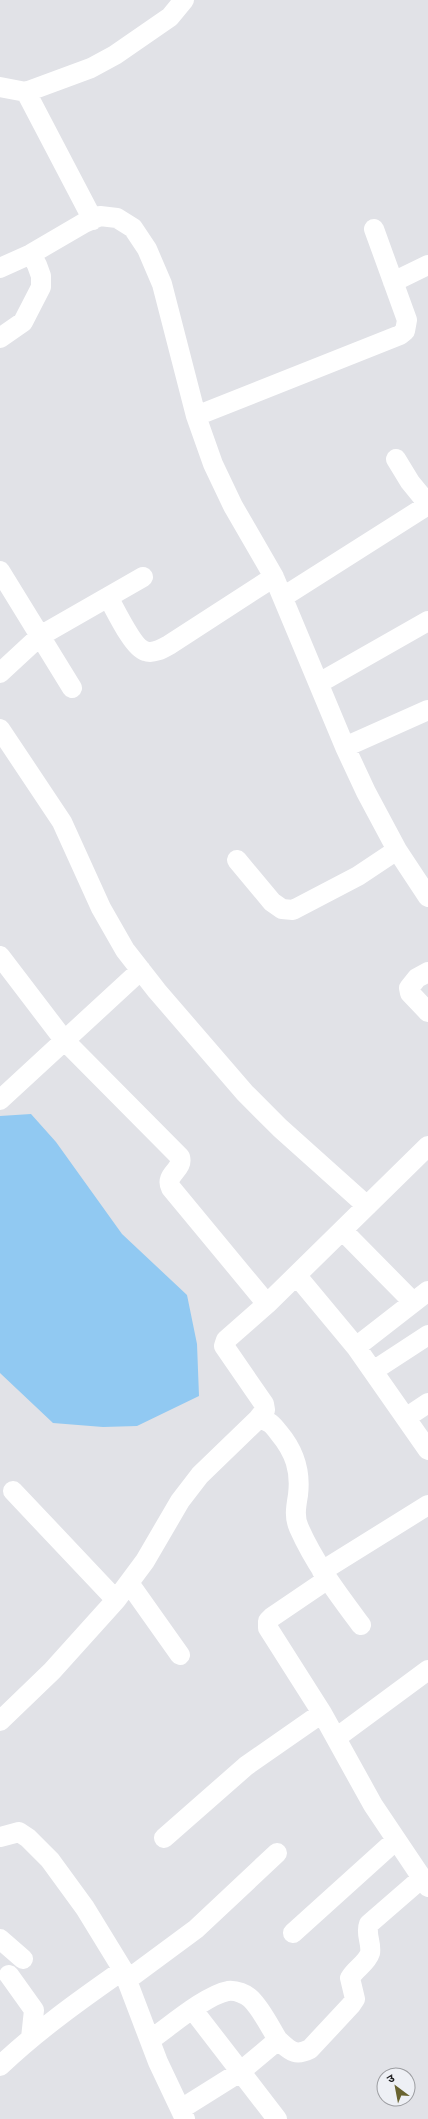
<svg xmlns="http://www.w3.org/2000/svg" width="428" height="2119" viewBox="0 0 428 2119" font-family="'Alegreya Sans','Noto Sans Devanagari',sans-serif">
	<style>
		.water { fill: #91c9f2 }
		.lines { fill: none; stroke-linecap: round; stroke-linejoin: round }
		.minor { stroke: #fff; stroke-width: 20 }
	</style>
	<rect width="100%" height="100%" fill="#e1e2e7"/>
	<!-- water -->
	<path class="water" d="M31,1114L56,1142L122,1234L187,1295L197,1344L199,1396L137,1426L103,1427L53,1423L0,1373V1116Z"/>
	<g class="lines">
		<!-- minor -->
		<path class="minor" d="M0,87L26,92L91,68L115,55L170,17L184,0
			M26,92L93,220
			M0,268L31,254L84,223L100,216L117,218L133,228L147,249L162,284L196,416L213,464L233,506L274,577L345,747L366,792L397,850L428,897
			M393,282L428,265
			M0,338L23,322L41,287V276L37,265L31,254
			M196,416L400,335L405,331L407,320L374,229
			M396,459L410,482L428,504
			M0,571L72,688
			M108,597C115,609 133,648 145,651C153,654 162,649 169,645L274,577
			M283,597L428,505
			M0,673L40,636L143,577
			M319,683L428,621
			M0,729L62,822L101,908L125,950L157,991L245,1093L280,1128L367,1206
			M345,747L428,710
			M237,860L272,902L282,909L293,910L358,876L397,850
			M0,956L64,1040L180,1157C184,1170 164,1174 171,1188L267,1304L428,1146
			M428,972L417,978L409,988L410,993L428,1012
			M0,1100L141,970
			M343,1231L413,1302
			M297,1276L356,1347L428,1450
			M356,1347L428,1291
			M373,1371L428,1335
			M407,1417L428,1403
			M258,1419L265,1410L264,1404L224,1346L226,1340L267,1304
			M13,1491L116,1600
			M322,1571L428,1505
			M328,1579L272,1617L268,1621V1628L322,1713L373,1805L428,1887
			M129,1583L180,1655
			M0,1721L52,1671L116,1600L145,1561L180,1501L200,1475L258,1419C269,1420 273,1425 279,1433C295,1452 301,1471 298,1495C296,1507 294,1517 299,1528C315,1564 338,1594 361,1625
			M336,1738L428,1670
			M0,1837L19,1832L28,1838L50,1860L85,1908L123,1970L158,2062L185,2119
			M164,1838L246,1766L322,1713
			M293,1933L396,1840
			M0,1939L23,1959
			M9,1975L34,2010L31,2038
			M127,1980L196,1929L277,1853
			M193,2010L277,2119
			M150,2040C169,2027 206,1995 228,1991C236,1990 246,1994 251,1999C262,2010 270,2027 278,2040
			M0,2066C38,2030 80,2000 123,1970
			M181,2109L240,2072L278,2040C290,2050 294,2057 310,2049L351,2005L355,1999L350,1978C355,1969 367,1963 370,1953C372,1943 365,1934 369,1924L422,1878"/>
	</g>
	<!-- north arrow -->
	<g transform="translate(396 2087) rotate(328)"><circle r="19" fill="#eef0f5" stroke="#9c9da1"/>
	<path d="M0-3L7 15L0 10L-7 15Z" fill="#696330"/>
	<text y="-6" font-size="11" font-weight="bold" text-anchor="middle" fill="#202022">उ</text>
	</g>
</svg>
